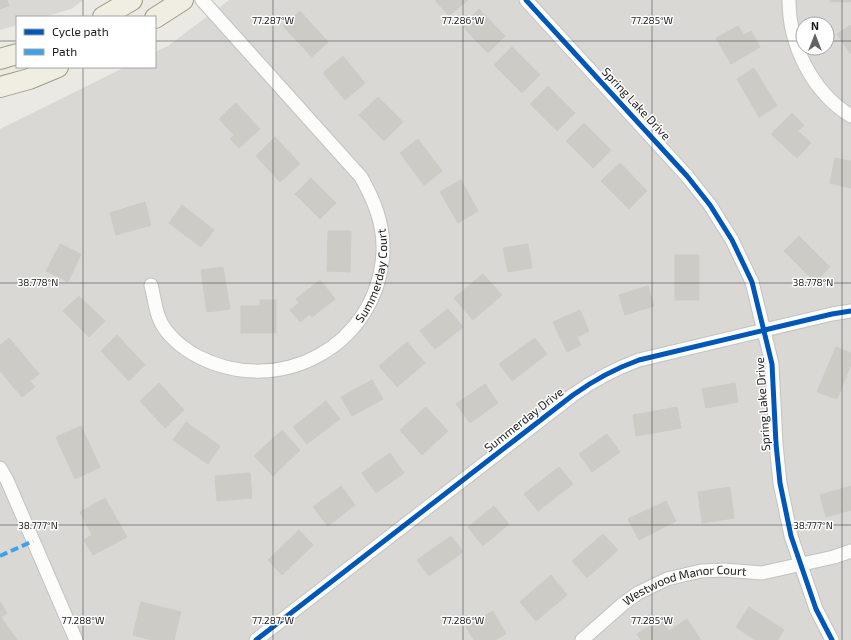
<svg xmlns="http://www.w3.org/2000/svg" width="851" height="640" viewBox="0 0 851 640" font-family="'Exo 2',sans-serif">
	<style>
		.residential { fill: #d9d8d5; fill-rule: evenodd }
		.building { fill: #cdcbc6; stroke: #cdcbc5 }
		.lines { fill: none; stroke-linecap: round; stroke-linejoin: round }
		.minor-casing { stroke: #c2c2bf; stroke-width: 15 }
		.primary-casing { stroke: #a09c80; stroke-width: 22 }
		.minor { stroke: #fcfcfb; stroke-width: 13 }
		.primary { stroke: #f0ede2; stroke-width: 20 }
		.quiet { stroke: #3da2ea; stroke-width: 4; stroke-dasharray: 8 4; stroke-linecap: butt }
		.cycleway-casing { stroke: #fff; stroke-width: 8 }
		.cycleway { stroke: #0057b8; stroke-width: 5 }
		.ticks { fill: none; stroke: #1b1b1b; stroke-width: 1; stroke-opacity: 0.45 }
		.labels { text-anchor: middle; stroke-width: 3; stroke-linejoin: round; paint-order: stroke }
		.street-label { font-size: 12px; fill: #1b1b1b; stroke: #fff }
		.ticks-label { font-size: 10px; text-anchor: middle; fill: #1b1b1b; stroke: #fff; stroke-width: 3; stroke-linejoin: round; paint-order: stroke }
	</style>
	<rect width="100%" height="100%" fill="#eae9e3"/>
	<!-- residential -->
	<path class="residential" d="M0,0H84L71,9L44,17H17V25L0,30Z
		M229,0H851V640H0V129L125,67H155V52L168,46ZM803,24H827V48H803Z"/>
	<!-- building -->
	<path class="building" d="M0,0H7L9,6L0,9Z
		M435,0H468L449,16Z
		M830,0H851V2H830Z
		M479,9L505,36L488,53L462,26Z
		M300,11L328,42L312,57L283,26Z
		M851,25V54L837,34Z
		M738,26L744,35L751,31L760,47L731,64L716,38Z
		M512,47L540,75L522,93L494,65Z
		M343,56L365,83L345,100L323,73Z
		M754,68L777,106L759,117L737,79Z
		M548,86L575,113L557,131L530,104Z
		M378,97L403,122L384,141L359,115Z
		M236,103L260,129L239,148L230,139L234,135L219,119Z
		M792,113L804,125L798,131L811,143L797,158L771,134Z
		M584,123L611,150L593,168L566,141Z
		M275,137L300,164L280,182L256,156Z
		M418,139L442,171L424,185L400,153Z
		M835,158L851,161V188L830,183Z
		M620,163L647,191L629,209L601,181Z
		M311,178L336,203L320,219L295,194Z
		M461,180L478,211L458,223L440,192Z
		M145,202L151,225L116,235L110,213Z
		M182,205L214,230L201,247L169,223Z
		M328,231H351L350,272L327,271Z
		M799,236L830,267L815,282L784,251Z
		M60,244L81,254L68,282L46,271Z
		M528,244L532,268L508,272L503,248Z
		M675,255H699V300H675Z
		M223,267L230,309L207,312L201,270Z
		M483,274L502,295L473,320L454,298Z
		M320,280L335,299L312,317L310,314L300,322L290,310L299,303L296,299Z
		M648,286L654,306L625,315L619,295Z
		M79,296L105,321L89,337L63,311Z
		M260,300H276V333H241V306H260Z
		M448,309L463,327L435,349L420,331Z
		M580,310L589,331L577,337L581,345L567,352L553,322Z
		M117,335L145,365L129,381L101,351Z
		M9,338L39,374L30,381L35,387L22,397L0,371V345Z
		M535,338L547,354L512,381L499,364Z
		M407,342L425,363L397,387L379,366Z
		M836,347L851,353V364L837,399L817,392Z
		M372,380L383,399L352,416L341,397Z
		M159,383L184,410L165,428L140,401Z
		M735,383L738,402L706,408L702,389Z
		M485,384L498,403L470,423L456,404Z
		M326,401L340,419L307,444L293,427Z
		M426,407L448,431L422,455L400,430Z
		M677,407L681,428L636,436L633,415Z
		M186,422L220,446L208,464L173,440Z
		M81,426L100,467L75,479L56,437Z
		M282,430L300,450L273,476L254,456Z
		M607,434L620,452L592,472L579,454Z
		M390,453L404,473L376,493L362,473Z
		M559,467L573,484L538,511L524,494Z
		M250,473L252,498L217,501L215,476Z
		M341,486L355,505L328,526L313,507Z
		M851,486V510L826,517L820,495Z
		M730,487L734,518L702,523L698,492Z
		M105,498L127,537L93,555L84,540L92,535L80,512Z
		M666,501L676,521L639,540L628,519Z
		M494,506L509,524L483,546L468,527Z
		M299,530L313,545L282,575L268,560Z
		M603,534L618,550L587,578L572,561Z
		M451,536L463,552L429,576L417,560Z
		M551,575L567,595L536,621L520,602Z
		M0,602L7,613L1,617L17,640H0Z
		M141,602L181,612L174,640H152L133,635Z
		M749,607L784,630L777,640H755L736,627Z
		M493,611L506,634L495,640H474L466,627Z
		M661,619L669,631L687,619L701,640H641L637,634Z"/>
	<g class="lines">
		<defs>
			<g id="minor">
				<path d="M526,0L687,176L710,205L732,240L752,282L772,364L776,444L780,483L791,536L816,609L832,640"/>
				<path d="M789,0C789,45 812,92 851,116"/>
				<path id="s1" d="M151,285C154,296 155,308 159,318C165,334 182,348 197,356C279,399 378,346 383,252C384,224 374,200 361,177L202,0"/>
				<path d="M0,468L7,480L76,640"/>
				<path d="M256,640L573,395C594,380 614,369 639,360L832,314L851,311"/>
				<path id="s2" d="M582,640L623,604L638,593L667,579L701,571L724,570L762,573L834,557L851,551"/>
			</g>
			<path id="primary" d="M103,17L132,0
				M155,18L183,0
				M0,59L17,54
				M0,87L29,79L58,67"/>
		</defs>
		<!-- minor casing -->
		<use href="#minor" class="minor-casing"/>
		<!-- primary casing -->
		<use href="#primary" class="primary-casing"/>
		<!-- minor -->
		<use href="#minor" class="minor"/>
		<!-- primary -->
		<use href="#primary" class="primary"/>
		<!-- quiet -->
		<path class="quiet" d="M0,556L33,541"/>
		<defs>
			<path id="cycleway" d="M526,0L687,176L710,205L732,240L752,282L772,364L776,444L780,483L791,536L816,609L832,640
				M256,640L573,395C594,380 614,369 639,360L832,314L851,311"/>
		</defs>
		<!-- cycleway casing -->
		<use href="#cycleway" class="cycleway-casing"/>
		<!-- cycleway -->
		<use href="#cycleway" class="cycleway"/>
	</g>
	<!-- ticks -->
	<path class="ticks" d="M83,0V17M273,0V640M463,0V640M652,0V640M842,0V640M0,41H17M155,41H803M827,41H851M83,67V640M0,283H851M0,525H851"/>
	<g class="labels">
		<!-- street labels -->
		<g class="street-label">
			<text transform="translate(636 104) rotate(47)" y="4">Spring Lake Drive</text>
			<text dy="4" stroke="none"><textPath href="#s1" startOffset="317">Summerday Court</textPath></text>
			<text transform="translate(763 404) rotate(-94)" y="4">Spring Lake Drive</text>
			<text transform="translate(524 420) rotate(-38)" y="4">Summerday Drive</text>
			<text dy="4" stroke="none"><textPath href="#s2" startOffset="121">Westwood Manor Court</textPath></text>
		</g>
	</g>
	<g class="ticks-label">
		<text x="273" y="24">77.287°W</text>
		<text x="463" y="24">77.286°W</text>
		<text x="652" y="24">77.285°W</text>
		<text x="38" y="286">38.778°N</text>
		<text x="813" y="286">38.778°N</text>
		<text x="38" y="529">38.777°N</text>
		<text x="813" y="529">38.777°N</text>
		<text x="83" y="624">77.288°W</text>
		<text x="273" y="624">77.287°W</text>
		<text x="463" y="624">77.286°W</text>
		<text x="652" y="624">77.285°W</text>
	</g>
	<!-- legend -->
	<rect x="16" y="16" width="140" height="52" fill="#ffffff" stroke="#a4a4a4"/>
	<rect x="24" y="29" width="20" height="6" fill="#0057b8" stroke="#a4a4a4"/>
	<text x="52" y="36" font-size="12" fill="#1b1b1b">Cycle path</text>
	<rect x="24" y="49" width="20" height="6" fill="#3da2ea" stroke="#a4a4a4"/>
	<text x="52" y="56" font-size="12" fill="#1b1b1b">Path</text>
	<!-- north arrow -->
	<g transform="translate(815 36)"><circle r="19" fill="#ffffff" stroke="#a4a4a4"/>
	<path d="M0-3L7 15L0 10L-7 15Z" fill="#636361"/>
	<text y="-6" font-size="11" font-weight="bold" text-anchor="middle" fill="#1b1b1b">N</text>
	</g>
</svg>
